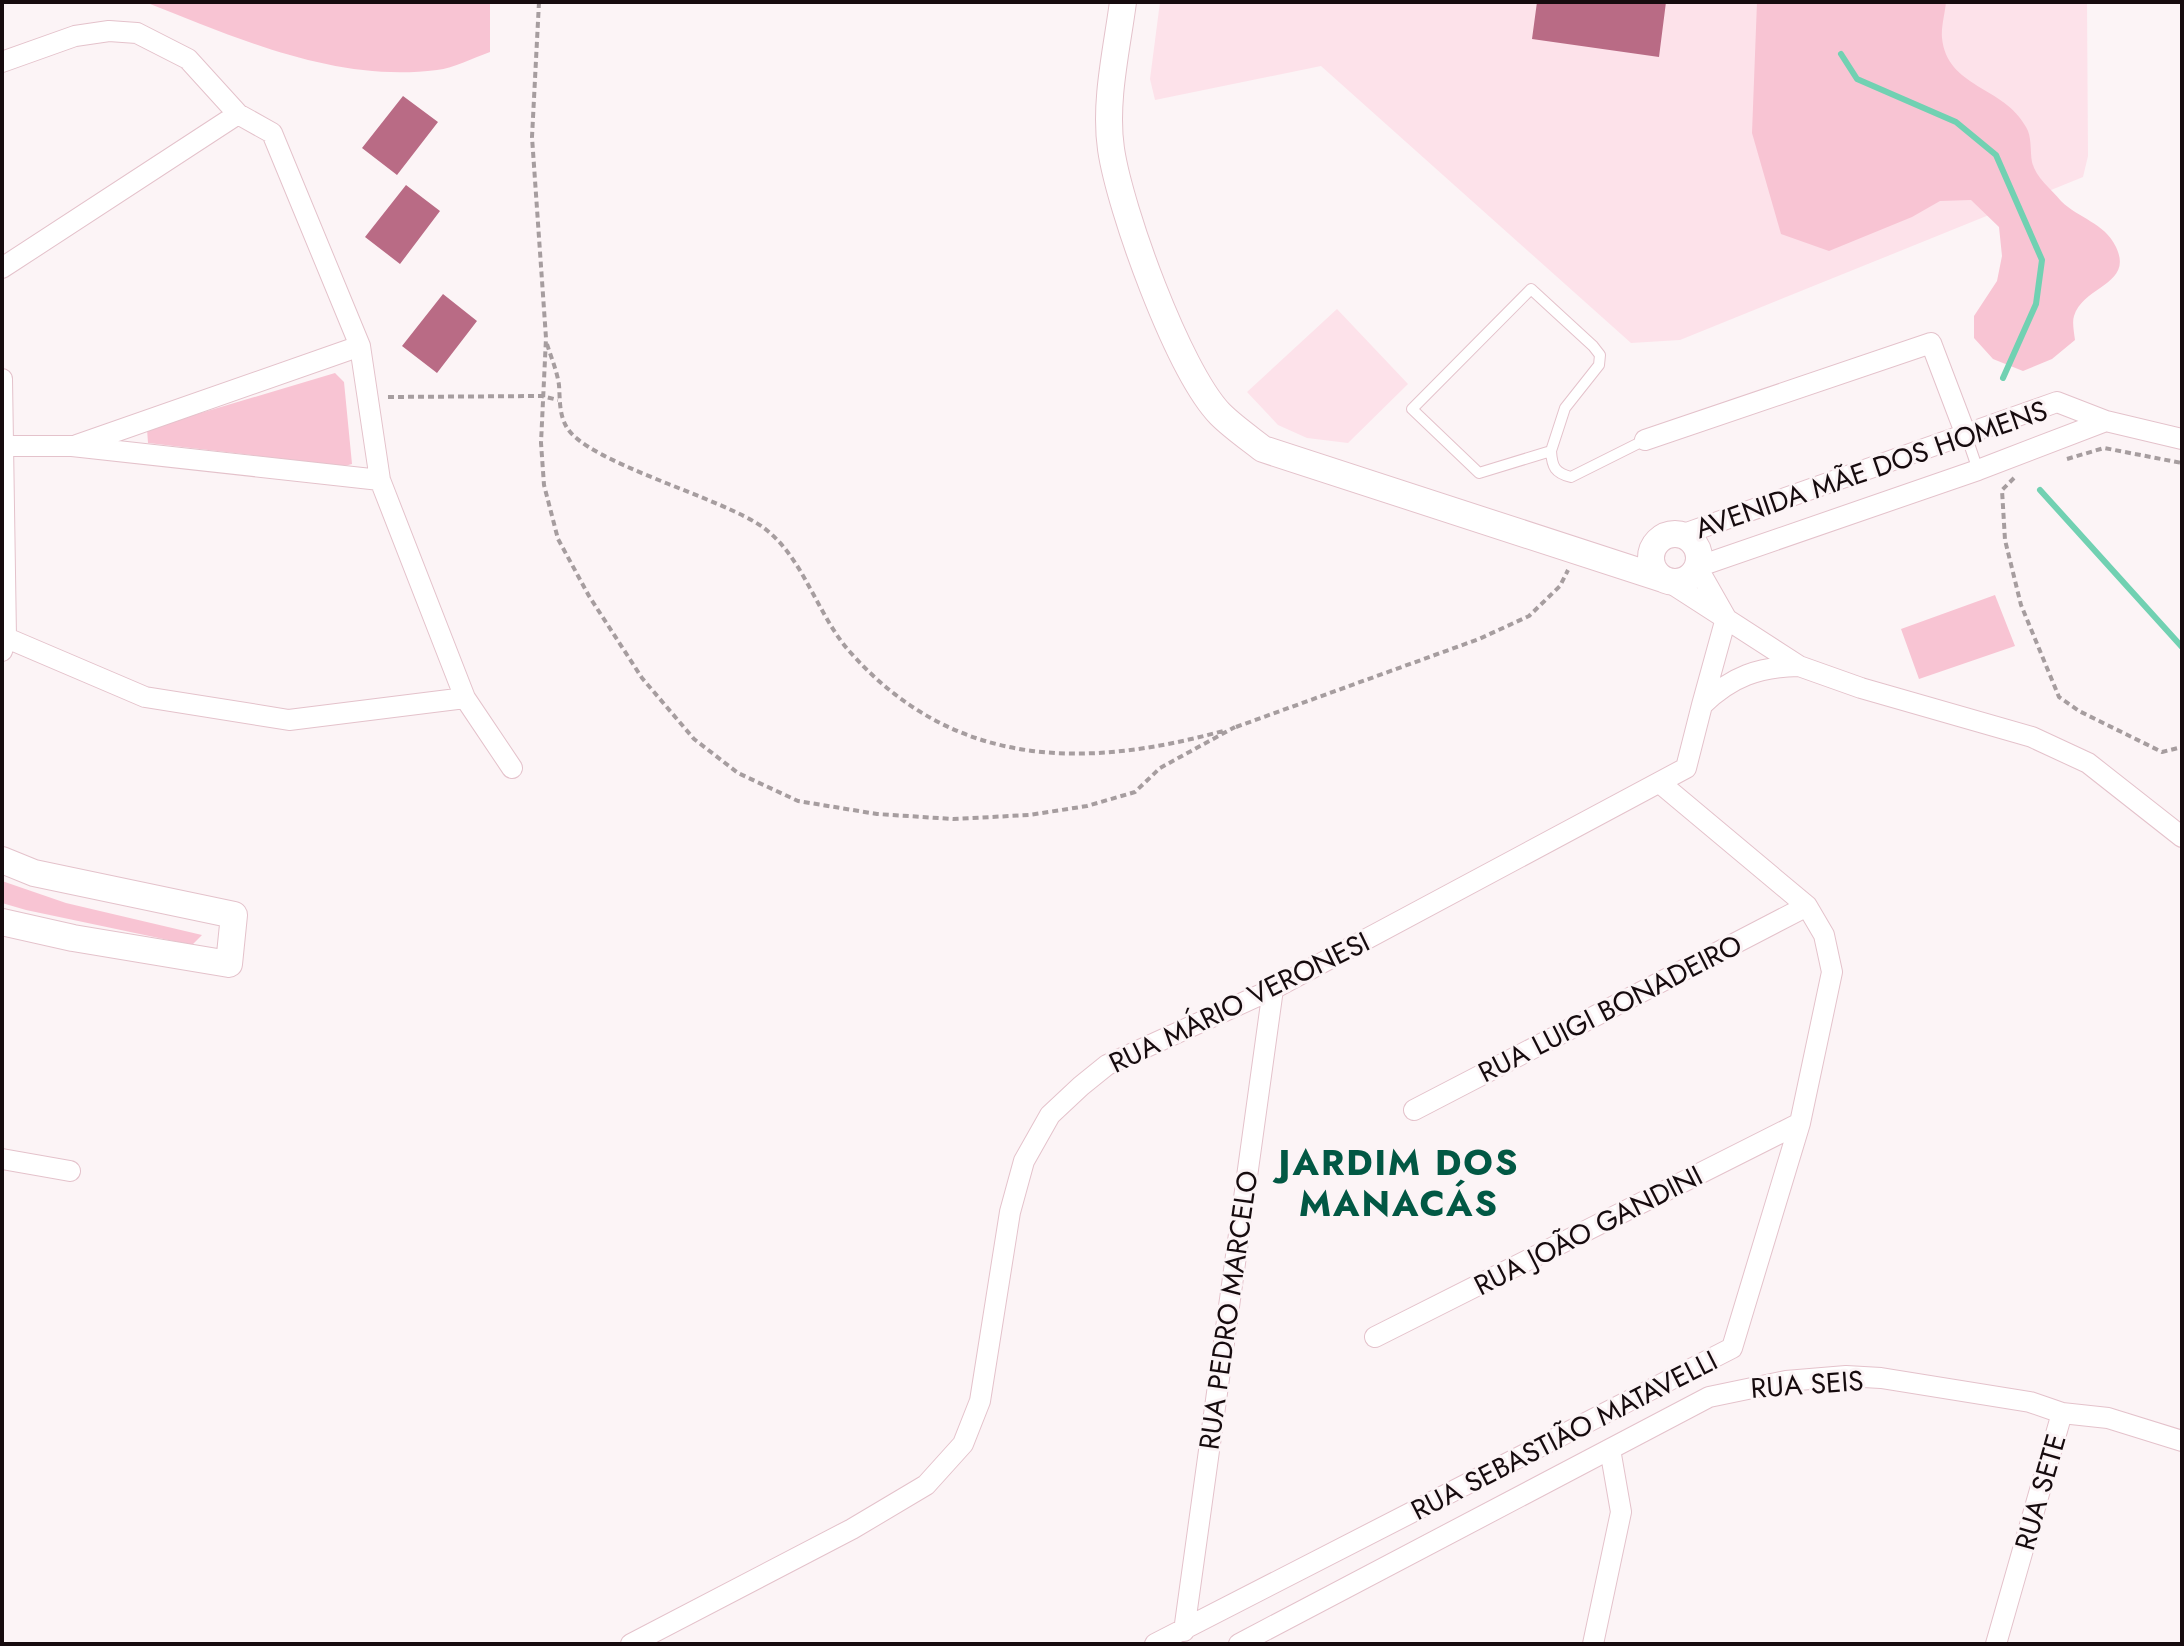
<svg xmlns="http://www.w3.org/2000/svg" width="2184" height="1646" viewBox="0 0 2184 1646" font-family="Jost,sans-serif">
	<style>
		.built { fill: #fde2ea }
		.green { fill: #f8c4d3 }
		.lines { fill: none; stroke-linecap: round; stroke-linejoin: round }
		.stream { stroke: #71d1b2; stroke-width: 6 }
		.building { fill: #b96b85 }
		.service-casing { stroke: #e4c2cb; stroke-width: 12 }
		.minor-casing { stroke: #e4c2cb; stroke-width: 22 }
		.tertiary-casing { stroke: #e4c2cb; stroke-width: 28 }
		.path { stroke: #a69d9f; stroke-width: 4; stroke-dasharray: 6 4; stroke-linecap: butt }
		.service { stroke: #fff; stroke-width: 10 }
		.minor { stroke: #fff; stroke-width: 20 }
		.tertiary { stroke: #fff; stroke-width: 26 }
		.labels { text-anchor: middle; stroke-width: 6; stroke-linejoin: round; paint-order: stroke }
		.street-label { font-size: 28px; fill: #160b0e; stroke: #fcf4f6 }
		.district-label { font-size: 36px; font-weight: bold; letter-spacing: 2px; fill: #025844; stroke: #fcf4f6 }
	</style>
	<rect width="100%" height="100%" fill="#fcf4f6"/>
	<!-- built -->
	<path class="built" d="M1160,2H2087L2088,156L2083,177L1680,340L1631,343L1321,66L1155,100L1150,79Z
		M1337,309L1408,384L1348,443L1307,438L1278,425L1247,392Z"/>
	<!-- green -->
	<path class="green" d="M145,2H490V52C473,58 454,68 437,70C335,83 237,38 145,2Z
		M1757,2H1946C1945,13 1941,27 1942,38C1947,88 2004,86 2026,127C2032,136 2030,151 2032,162C2036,178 2051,189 2061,201C2079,219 2104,222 2116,247C2134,285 2084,285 2074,316C2072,322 2074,332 2075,340L2052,359L2023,371L1993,359L1974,338V316L1997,281L2002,256L1999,227L1971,200L1940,201L1912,217L1829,251L1781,234L1752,133Z
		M335,373L344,382L352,464L345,466L148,443L147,429Z
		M1995,595L2015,646L1919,679L1901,629Z
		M2,881L66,903L202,935L192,945L26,910L2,903Z"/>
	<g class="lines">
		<!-- stream -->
		<path class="stream" d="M1841,54L1857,79L1956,122L1996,155L2042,260L2036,304L2003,378
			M2040,490L2182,647"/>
	</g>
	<!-- building -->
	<path class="building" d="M1537,2H1666L1659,57L1532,39Z
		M403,96L438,122L397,175L362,148Z
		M406,185L440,211L400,264L365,237Z
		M443,294L477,321L437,373L402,346Z"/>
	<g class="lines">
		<defs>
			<path id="service" d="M1531,289L1593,346L1600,355L1599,365L1565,408L1551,451L1479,473L1412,409Z
				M1966,435L1978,470
				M1551,451C1552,467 1555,473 1571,477L1645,440"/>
			<path id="minor" d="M2,62L75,36L109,31L137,33L188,59L238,114L272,133L360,346L380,480L465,698L512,768
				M2,268L238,114
				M2,379L6,637L2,651
				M2106,421L2182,439
				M1645,440L1931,343L1966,435
				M77,445L360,346
				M4,446H72L380,480
				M1681,535L2057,402L2106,421L1978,470L1697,567L1726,618L1702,705C1732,676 1759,667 1799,666
				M1666,580L1799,666L1861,688L2032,737L2088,763L2182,837
				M2,636L145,697L289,720L465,698
				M1414,1110L1807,906
				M2,1159L70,1171
				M1375,1337L1800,1123
				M1184,1631L1273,989
				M631,1644L852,1529L926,1485L963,1444L980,1401L1010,1212L1024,1161L1050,1115L1081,1086L1107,1065L1273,989L1686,768L1702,705
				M1155,1644L1732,1348L1800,1123L1832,972L1824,935L1807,906L1660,783
				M1239,1644L1709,1397L1786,1381L1846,1376L1881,1378L2030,1402L2062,1413L2108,1418L2182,1441
				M1593,1644L1621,1512L1610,1449
				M1996,1644L2062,1413"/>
			<path id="tertiary" d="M1123,2C1117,48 1104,102 1111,149C1120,210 1178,370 1220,414C1233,427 1249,438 1263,449L1666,580
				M1651 558a24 24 0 1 1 48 0a24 24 0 1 1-48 0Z
				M2,860L34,873L234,915L229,964L73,938L2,922"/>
		</defs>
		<!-- service casing -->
		<use href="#service" class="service-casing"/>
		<!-- minor casing -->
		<use href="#minor" class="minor-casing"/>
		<!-- tertiary casing -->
		<use href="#tertiary" class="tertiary-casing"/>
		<!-- path -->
		<path class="path" d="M539,2L532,137L546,338L541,443L544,485L558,539L589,596L642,678L694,739L738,773L798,801L877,814L953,819L1029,815L1087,806L1135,792L1160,768L1235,727
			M547,344C551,357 557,371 559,385C560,399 559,413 566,426C584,462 724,498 764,528C804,558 817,615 850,652C954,769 1084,769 1223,731
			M388,397L542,396L558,400
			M2067,459L2104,448L2182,463
			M2014,478L2002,490L2005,540L2021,605L2059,697L2079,711L2162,752L2182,747
			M1236,727L1479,639L1529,616L1560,586L1568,570"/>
		<!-- service -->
		<use href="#service" class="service"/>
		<!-- minor -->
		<use href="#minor" class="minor"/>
		<!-- tertiary -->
		<use href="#tertiary" class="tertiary"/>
	</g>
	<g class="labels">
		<!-- street labels -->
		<g class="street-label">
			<text transform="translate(1871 469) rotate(-19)" y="10">AVENIDA MÃE DOS HOMENS</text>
			<text transform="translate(1239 1002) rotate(-26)" y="10">RUA MÁRIO VERONESI</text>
			<text transform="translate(1610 1008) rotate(-27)" y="10">RUA LUIGI BONADEIRO</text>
			<text transform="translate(1588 1230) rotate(-27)" y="10">RUA JOÃO GANDINI</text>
			<text transform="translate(1228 1310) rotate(-82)" y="10">RUA PEDRO MARCELO</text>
			<text transform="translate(1807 1384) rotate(-4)" y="10">RUA SEIS</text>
			<text transform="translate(1564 1435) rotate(-27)" y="10">RUA SEBASTIÃO MATAVELLI</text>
			<text transform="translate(2040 1492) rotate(-74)" y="10">RUA SETE</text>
		</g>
		<!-- district labels -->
		<g class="district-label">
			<text x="1399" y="1175">JARDIM DOS<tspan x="1399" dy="41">MANACÁS</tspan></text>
		</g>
	</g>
	<!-- border -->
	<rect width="2184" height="1646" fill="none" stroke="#160b0e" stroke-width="8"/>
</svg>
